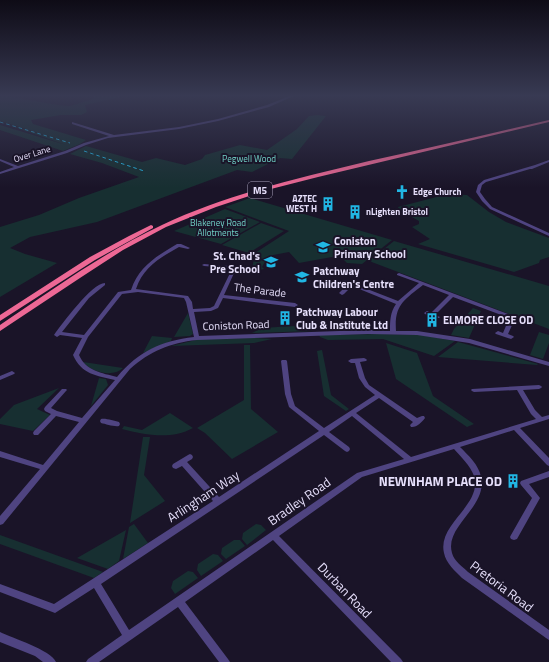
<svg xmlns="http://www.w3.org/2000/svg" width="549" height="662" viewBox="0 0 549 662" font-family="'Titillium Web',sans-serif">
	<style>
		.green { fill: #172f31 }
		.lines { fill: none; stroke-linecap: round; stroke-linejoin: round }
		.minor { fill: #4f4481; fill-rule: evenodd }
		.highway { fill: #ed6895; fill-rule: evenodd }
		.rail { stroke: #21b6e4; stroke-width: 1; stroke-dasharray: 3.5 3; stroke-linecap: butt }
		.labels { text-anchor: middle; stroke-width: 4; stroke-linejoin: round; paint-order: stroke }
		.far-street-label { font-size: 9px; fill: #e6dffb; stroke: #1a1428 }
		.far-park-label { font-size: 9px; fill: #72d4c9; stroke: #1a1428 }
		.far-poi-label { font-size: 9px; font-weight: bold; fill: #e6dffb; stroke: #1a1428; text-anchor: start }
		.shield { fill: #1a1428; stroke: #a9a2bc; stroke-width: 1 }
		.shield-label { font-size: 10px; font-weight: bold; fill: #e6dffb }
		.poi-label { font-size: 11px; font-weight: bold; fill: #e6dffb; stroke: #1a1428; text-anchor: start }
		.street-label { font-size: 11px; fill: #e6dffb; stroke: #1a1428 }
		.near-poi-label { font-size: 13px; font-weight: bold; fill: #e6dffb; stroke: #1a1428; text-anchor: end }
		.near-street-label { font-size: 13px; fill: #e6dffb; stroke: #1a1428 }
	</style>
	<rect width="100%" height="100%" fill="#1a1428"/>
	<!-- green -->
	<path class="green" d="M0,95L58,105L70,106L93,99L94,95H128L85,105L87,112L81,115H61L31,120L33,124L86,140L80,144L63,151L0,130V125L66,145L0,122L71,143L0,121Z
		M317,115L326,116L292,159L280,158L252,172L237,170L97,222L30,237L10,248L25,254L57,263L0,297V227L39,215L79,198L139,177L102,163L70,154L86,146L142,162L156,158L185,165L202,159L205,155L240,145L267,150L297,129L309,116Z
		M448,194L467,195L489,212L506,222L549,238V257L540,260L539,263L514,272L418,244L430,239L412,227L419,224V221L399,210L398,207Z
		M250,198L392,240L362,264L347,263L341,257L334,258L332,257L299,263L289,252L268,256L262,267L264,269L254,271L252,269L255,253L289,231L225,207Z
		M225,209L260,222L221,244L174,231Z
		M261,223L284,231L249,253L222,245Z
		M394,241L549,286V329L369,261Z
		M473,308L481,311L469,338L451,335L454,329Z
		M188,313L193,334L190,336L174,337Z
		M308,323H313L314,331L252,333C269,323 291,330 308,323Z
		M539,332L549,335V343L543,359L530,355Z
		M379,334L421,335L455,341L434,356L383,339L328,340L320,337L319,335Z
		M152,336L172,338L171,341L143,353Z
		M256,338L272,339L254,343L171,346L200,339Z
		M458,342L538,364L537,365L438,357Z
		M386,343L417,353L433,396L474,424L467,427L396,379Z
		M244,345H250L251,409L278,432L232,459L205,433L197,428L244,400Z
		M322,350L331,395L349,409L346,411L324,396L317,351Z
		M83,362L123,368C113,378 91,372 83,362Z
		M99,378L106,379L108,385L91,406Z
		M59,388L37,409L50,415L33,431L0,424V419L14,405Z
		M170,413L193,428C171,440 146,435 122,429L124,426L142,430Z
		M143,437H150L144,475L165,501L130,523Z
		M134,524L148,543L123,559L129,527Z
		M256,524L261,525L266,530L247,545L242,539L243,533Z
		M126,530L119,561L108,569L77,558Z
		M0,535L103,572L94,578L0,544Z
		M234,540H240L245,546L226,559L221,554L222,548Z
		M213,554L218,555L223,561L201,576L197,570L198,564Z
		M188,571L193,572L198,578L175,594L171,588L173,581Z"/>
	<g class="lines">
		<!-- minor -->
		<path class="minor" d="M292,95H296L269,107L218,121L179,129L108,138L86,145L67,153L0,174V172L14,167L0,161V159L18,166L65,151L84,143L109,136L72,124V122L114,135L179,127L218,119L267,105Z
			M549,160V162L532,169H530L486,182L482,185L480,192L485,199L492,207L549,233V236L490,209L482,201L476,192L478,185L484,180L535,165Z
			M177,244H181L190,248L188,249L179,247C161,257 143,267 136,289L188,296L192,302L193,309L210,308L214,306L231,271L228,268L204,266L202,265L204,264L229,266H231L235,271L224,295L295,303L298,305L295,307L223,298L218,308L211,311L194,312L199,336L368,330L390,331C390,321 390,313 396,304L352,286L344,294L342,295L339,293L348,284L342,281L344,280L398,301L419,283L397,275V274L399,273L508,314L514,321L508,334L513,336L514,337L511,339L496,334L495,333L498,331L503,333L508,321L504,316L453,297L435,315L440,317L439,318H435L425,314L424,313L427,311L431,313L449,295L423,285C404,300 394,305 396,331H417L470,339L549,362V366L469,343L417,335L368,334L197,340C170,343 150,351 130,369L3,524L0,525V516L40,469L0,457V451L43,465L79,422L56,416L38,435H34L33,433L34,431L51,414L45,411L44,409L45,407L62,389H66L67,390L66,391L51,408L57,411L82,418L115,380C97,376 81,374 73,355L82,338L60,335L57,337L54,335C62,324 92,283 105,283V285L89,298L62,332L84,335L118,292L131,290C139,266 157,256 177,244ZM138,292L184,298L186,302L194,337C161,341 139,351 117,377C102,373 86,371 79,355L88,337L122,294Z
			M364,358L366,359L367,360L366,361L360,362L365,378L369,385L417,418L422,416H424L425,418C422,422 416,428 411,427L410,425L413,422L379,398L356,413L411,457L536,419L531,414L517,390L474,392L472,391L471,390L472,389L539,385L541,386L542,387L541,388L539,389L523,390L535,410L542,417L549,415V419L520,428L549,458V466L547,465L514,430L460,447C468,455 479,465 481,477C488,507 444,526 452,553C454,561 463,567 468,572L549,630V640L546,638L462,578C455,571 446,563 444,553C437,524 483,505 474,476C470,465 461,457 454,449L362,477L279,536L401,659L403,662H391L273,540L185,602L228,659L230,662H219L178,607L99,662H86L88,659L122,635L94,588L55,613L0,592V584L54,604L213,501L182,466L176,469L173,468L172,466L173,464L188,455L190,454L192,455L193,457L192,459L187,462L219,497L319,431L289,407L285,394L281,361L282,360H286L287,361L291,394L295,406L324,428L375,395L365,387L359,378L355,363H351L348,361L351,359ZM352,416L404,459L357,473L129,630L101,584L324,435L345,451L347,452L349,451L350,449L349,447L329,432Z
			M12,371L15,373L14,374L0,380V376Z
			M101,419C106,418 114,421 119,422L120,424L119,426C114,427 106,424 101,423L100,421Z
			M549,471V477L529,484L540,498L517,539L514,540L511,539L510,537L511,535L532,498L521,485L520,483L521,481Z
			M0,632C12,638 51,650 56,662H43L35,656L0,642Z"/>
		<!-- highway -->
		<path class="highway" d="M549,120V122L318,177L267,190L216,207L166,227L123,250L83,276L0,331V325C52,290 104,252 162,225C227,194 299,178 369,161C429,148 489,134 549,120Z
			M151,225L153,226V228L95,260L0,321V315L90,257L129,236Z"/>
		<!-- rail -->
		<path class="rail" d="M0,122L70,143
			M84,151L144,171"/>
	</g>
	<!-- sky -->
	<linearGradient id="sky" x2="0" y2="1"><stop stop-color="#0e0b16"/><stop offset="0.51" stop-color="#383a53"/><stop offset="1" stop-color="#383a53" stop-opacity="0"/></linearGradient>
	<rect width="549" height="188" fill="url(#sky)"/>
	<!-- icons -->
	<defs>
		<symbol id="church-bare" viewBox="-9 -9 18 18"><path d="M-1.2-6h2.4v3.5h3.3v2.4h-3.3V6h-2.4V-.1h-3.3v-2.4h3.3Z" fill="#21b6e4" stroke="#1a1428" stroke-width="2.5" paint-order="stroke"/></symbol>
		<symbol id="building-bare" viewBox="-9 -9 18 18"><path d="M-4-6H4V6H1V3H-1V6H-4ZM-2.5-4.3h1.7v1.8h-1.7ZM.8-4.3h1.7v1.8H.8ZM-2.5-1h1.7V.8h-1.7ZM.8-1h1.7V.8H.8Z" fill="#21b6e4" stroke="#1a1428" stroke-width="2.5" paint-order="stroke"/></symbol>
		<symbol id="school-bare" viewBox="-9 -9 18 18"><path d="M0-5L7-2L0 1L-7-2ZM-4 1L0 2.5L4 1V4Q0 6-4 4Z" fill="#21b6e4" stroke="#1a1428" stroke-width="2.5" paint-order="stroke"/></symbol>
	</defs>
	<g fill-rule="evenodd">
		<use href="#church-bare" x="392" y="182" width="20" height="20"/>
		<use href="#building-bare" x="318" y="194" width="20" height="20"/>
		<use href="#building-bare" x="345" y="202" width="20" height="20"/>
		<use href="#school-bare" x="313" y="237" width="20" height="20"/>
		<use href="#school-bare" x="261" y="252" width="20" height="20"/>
		<use href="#school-bare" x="292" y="267" width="20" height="20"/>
		<use href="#building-bare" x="275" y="308" width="20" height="20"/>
		<use href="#building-bare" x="422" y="310" width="20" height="20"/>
		<use href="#building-bare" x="503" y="471" width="20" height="20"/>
	</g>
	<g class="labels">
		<!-- far-street labels -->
		<g class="far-street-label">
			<text transform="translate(32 154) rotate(-17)" y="3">Over Lane</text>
		</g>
		<!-- far-park labels -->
		<g class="far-park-label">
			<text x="249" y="162">Pegwell Wood</text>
			<text x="218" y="226">Blakeney Road<tspan x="218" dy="10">Allotments</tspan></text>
		</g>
		<!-- far-poi labels -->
		<g class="far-poi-label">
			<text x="413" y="195">Edge Church</text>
			<text x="317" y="202" text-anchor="end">AZTEC<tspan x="317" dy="10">WEST H</tspan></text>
			<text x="366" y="215">nLighten Bristol</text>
		</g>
		<!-- shield labels -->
		<rect class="shield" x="248" y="182" width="24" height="16" rx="3"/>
		<g class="shield-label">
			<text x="260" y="194">M5</text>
		</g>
		<!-- poi labels -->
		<g class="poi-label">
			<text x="334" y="245">Coniston<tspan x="334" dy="13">Primary School</tspan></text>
			<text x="260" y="260" text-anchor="end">St. Chad's<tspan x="260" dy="13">Pre School</tspan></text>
			<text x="313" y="275">Patchway<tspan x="313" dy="13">Children's Centre</tspan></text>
			<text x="296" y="316">Patchway Labour<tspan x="296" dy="13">Club &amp; Institute Ltd</tspan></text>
			<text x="443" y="324">ELMORE CLOSE OD</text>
		</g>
		<!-- street labels -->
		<g class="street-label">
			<text transform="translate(260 290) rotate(7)" y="4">The Parade</text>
			<text transform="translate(236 325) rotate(-2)" y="4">Coniston Road</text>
		</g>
		<!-- near-poi labels -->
		<g class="near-poi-label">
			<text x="502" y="486">NEWNHAM PLACE OD</text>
		</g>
		<!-- near-street labels -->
		<g class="near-street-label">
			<text transform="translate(203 496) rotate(-33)" y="5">Arlingham Way</text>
			<text transform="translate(299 501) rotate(-35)" y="5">Bradley Road</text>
			<text transform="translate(502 586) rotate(37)" y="5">Pretoria Road</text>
			<text transform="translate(345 590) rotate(46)" y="5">Durban Road</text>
		</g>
	</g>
</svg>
